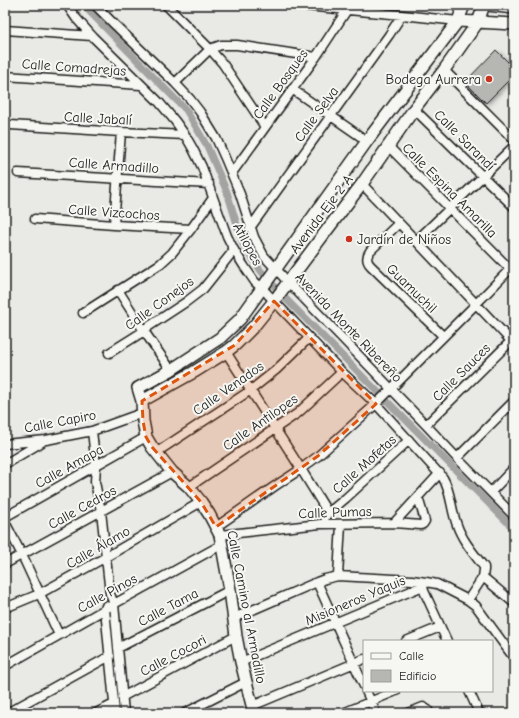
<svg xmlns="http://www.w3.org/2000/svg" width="519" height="718" viewBox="0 0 519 718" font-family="'Comic Neue',sans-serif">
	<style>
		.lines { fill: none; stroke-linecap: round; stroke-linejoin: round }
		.canal { stroke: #a3a3a1; stroke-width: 7 }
		.building { fill: #b6b6b3; stroke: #1c1c1c; filter: url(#shadow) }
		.street-casing { stroke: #1c1c1c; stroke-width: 11 }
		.secondary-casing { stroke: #1c1c1c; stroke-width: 14 }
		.street { stroke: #f6f6f2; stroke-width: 8 }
		.secondary { stroke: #f6f6f2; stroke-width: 11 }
		.marked { fill: #de560d; fill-opacity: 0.2; stroke: #de560d; stroke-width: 3; stroke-dasharray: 8 5; stroke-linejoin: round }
		.poi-dot { fill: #c8321e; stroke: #f6f6f2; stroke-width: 1.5 }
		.labels { text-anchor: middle; stroke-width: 4; stroke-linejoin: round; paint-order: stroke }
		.street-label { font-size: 14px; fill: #1c1c1c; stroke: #f6f6f2 }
		.poi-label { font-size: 14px; fill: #1c1c1c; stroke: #f6f6f2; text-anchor: end }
	</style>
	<defs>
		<filter id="shadow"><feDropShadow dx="3" dy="2" stdDeviation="2" flood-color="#0004"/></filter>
	</defs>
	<rect width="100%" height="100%" fill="#e9e9e5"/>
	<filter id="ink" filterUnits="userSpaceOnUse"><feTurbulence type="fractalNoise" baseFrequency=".025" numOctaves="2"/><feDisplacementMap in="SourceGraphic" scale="8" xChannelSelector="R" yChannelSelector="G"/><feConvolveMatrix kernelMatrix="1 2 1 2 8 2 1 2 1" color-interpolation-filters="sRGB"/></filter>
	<g filter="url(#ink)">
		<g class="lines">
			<!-- canal -->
			<path class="canal" d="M83,5L186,110L207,146L227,192L243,244L261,271L266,277
				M272,283L277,290
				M283,296L379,393
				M387,401L514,529"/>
		</g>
		<!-- building -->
		<path class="building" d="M496,50L514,68V75L486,103L465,82Z"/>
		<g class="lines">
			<defs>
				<path id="street" d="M67,5L76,18L92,36L159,102L175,121L185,135L193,149L202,167L227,236L234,250L244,266L255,282L263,289L274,301L342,372L376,404L443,478C451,491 451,510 457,525C462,540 474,554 484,567V570L483,577L514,603
					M95,5L113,23L175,83L190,99L200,112L216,138L225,158L240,194L254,237L264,256L288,282L426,425L457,458L514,516
					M166,5L210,49L223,64L265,127
					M295,5L402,15L458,21
					M5,30L92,36
					M444,70L514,140
					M5,76L141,85
					M175,83L210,49L221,45H237L316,57
					M292,89L367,141
					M414,109L514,207
					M10,125L121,132L185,135
					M388,146L510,269
					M18,173L209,184
					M232,173L316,57L347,10
					M362,184L514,344
					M35,219L114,225L191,229
					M399,223L370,251C366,257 366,261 371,266L443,336
					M114,225L121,132
					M250,228L389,35L402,15
					M416,241L514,146
					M118,290L144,331L171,370
					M83,313L160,264L172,253L191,229L213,198
					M226,352L301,469L328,513
					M109,353L144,331L148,327L186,302L203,289L234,250
					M426,425L514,338
					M92,431L96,466L95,482L101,511L110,594L114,604L124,713
					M5,444L46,440L92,431L142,413
					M157,452L251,390L276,370L309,338
					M457,458L514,401
					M5,464L42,442
					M189,487L298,413L342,372
					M491,492L514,468
					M5,517L146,437
					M325,517L328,513L346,498L409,440
					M5,522L22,555L59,635
					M394,523L440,473
					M216,527L275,486L301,469L318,456L376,404L476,304L514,265
					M220,535L320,524L394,523L421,525L423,524L425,521L418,497
					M5,564L172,472
					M338,576L341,524
					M317,582L364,686
					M423,586L424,591L447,641
					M468,600L483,577
					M106,606L105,609L115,713
					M5,608L39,594L106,557L201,502
					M234,618L317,582L325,579L338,576L412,580L426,582L437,584L468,600L476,606L514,658
					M406,641L440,627
					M118,648L230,590
					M241,662L423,586L426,582
					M5,666L114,604L221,545
					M366,691L376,713
					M469,691L479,713
					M122,697L187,662L236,636
					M252,706L364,659
					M7,713L110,656
					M96,713L114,704
					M185,713L246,682
					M343,713L396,691
					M408,713L423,707L428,710L429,713"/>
				<path id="secondary" d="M488,5L514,8
					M458,21L514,24
					M142,401L194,372L226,352L235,345L254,326L274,301L324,234L362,184L414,109L444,70L478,22L484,5
					M254,713L241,662L236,636L230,590L220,535L209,514L201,502L189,487L172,472L152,447L146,437L143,421L142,401L138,388L171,370L220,338L240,319L367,141L458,21L464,5"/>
			</defs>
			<!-- street casing -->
			<use href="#street" class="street-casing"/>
			<!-- secondary casing -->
			<use href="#secondary" class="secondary-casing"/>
			<!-- street -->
			<use href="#street" class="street"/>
			<!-- secondary -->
			<use href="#secondary" class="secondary"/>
		</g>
	</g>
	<!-- marked area -->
	<path class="marked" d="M274,301L376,404L318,456L216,527L201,502L152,447L146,437L143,421L142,401L235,345Z"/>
	<!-- markers -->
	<g class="poi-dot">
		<circle cx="489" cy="79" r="4"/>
		<circle cx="349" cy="239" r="4"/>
	</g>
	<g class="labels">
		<!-- street labels -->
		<g class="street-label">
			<text transform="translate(74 67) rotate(4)" y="5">Calle Comadrejas</text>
			<text transform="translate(280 84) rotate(-54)" y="5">Calle Bosques</text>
			<text transform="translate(316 114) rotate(-54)" y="5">Calle Selva</text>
			<text transform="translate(98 118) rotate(3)" y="5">Calle Jabalí</text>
			<text transform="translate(465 140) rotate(45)" y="5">Calle Sarandí</text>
			<text transform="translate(114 165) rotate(4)" y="5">Calle Armadillo</text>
			<text transform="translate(450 190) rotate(45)" y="5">Calle Espina Amarilla</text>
			<text transform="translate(114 212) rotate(4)" y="5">Calle Vizcochos</text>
			<text transform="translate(321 214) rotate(-53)" y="5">Avenida Eje 2 A</text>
			<text transform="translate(248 244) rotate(62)" y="5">Atilopes</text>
			<text transform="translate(412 288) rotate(44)" y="5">Guamuchil</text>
			<text transform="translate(159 303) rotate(-36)" y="5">Calle Conejos</text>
			<text transform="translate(349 327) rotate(46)" y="5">Avenida Monte Ribereño</text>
			<text transform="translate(461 372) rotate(-45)" y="5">Calle Sauces</text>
			<text transform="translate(228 388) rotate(-35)" y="5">Calle Venados</text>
			<text transform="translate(60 421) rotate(-11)" y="5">Calle Capiro</text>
			<text transform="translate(260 422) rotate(-35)" y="5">Calle Antilopes</text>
			<text transform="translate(364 464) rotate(-42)" y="5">Calle Mofetas</text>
			<text transform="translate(69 466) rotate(-29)" y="5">Calle Amapa</text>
			<text transform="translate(82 507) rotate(-29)" y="5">Calle Cedros</text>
			<text transform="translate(335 512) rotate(-2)" y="5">Calle Pumas</text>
			<text transform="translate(98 547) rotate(-30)" y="5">Calle Álamo</text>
			<text transform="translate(107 593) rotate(-29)" y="5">Calle Pinos</text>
			<text transform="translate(355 600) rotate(-23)" y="5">Misioneros Yaquis</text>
			<text transform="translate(168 607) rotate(-28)" y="5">Calle Tama</text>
			<text transform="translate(247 607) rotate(79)" y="5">Calle Camino al Armadillo</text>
			<text transform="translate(173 655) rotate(-28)" y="5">Calle Cocori</text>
		</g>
		<!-- poi labels -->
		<g class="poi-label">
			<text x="481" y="84">Bodega Aurrera</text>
			<text x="357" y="244" text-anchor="start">Jardín de Niños</text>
		</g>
	</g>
	<!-- margin -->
	<rect width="519" height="718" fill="none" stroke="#f6f6f2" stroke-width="20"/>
	<rect x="10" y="10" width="499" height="698" fill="none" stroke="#1c1c1c" stroke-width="1.5" filter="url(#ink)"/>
	<!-- legend -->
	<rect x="363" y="640" width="130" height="52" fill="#f6f6f2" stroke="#9f9f9c"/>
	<rect x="371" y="653" width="20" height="6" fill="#f6f6f2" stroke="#9f9f9c"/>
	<text x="399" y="660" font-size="12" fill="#1c1c1c">Calle</text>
	<rect x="371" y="670" width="20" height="12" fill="#b6b6b3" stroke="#9f9f9c"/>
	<text x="399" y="680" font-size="12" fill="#1c1c1c">Edificio</text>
</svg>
